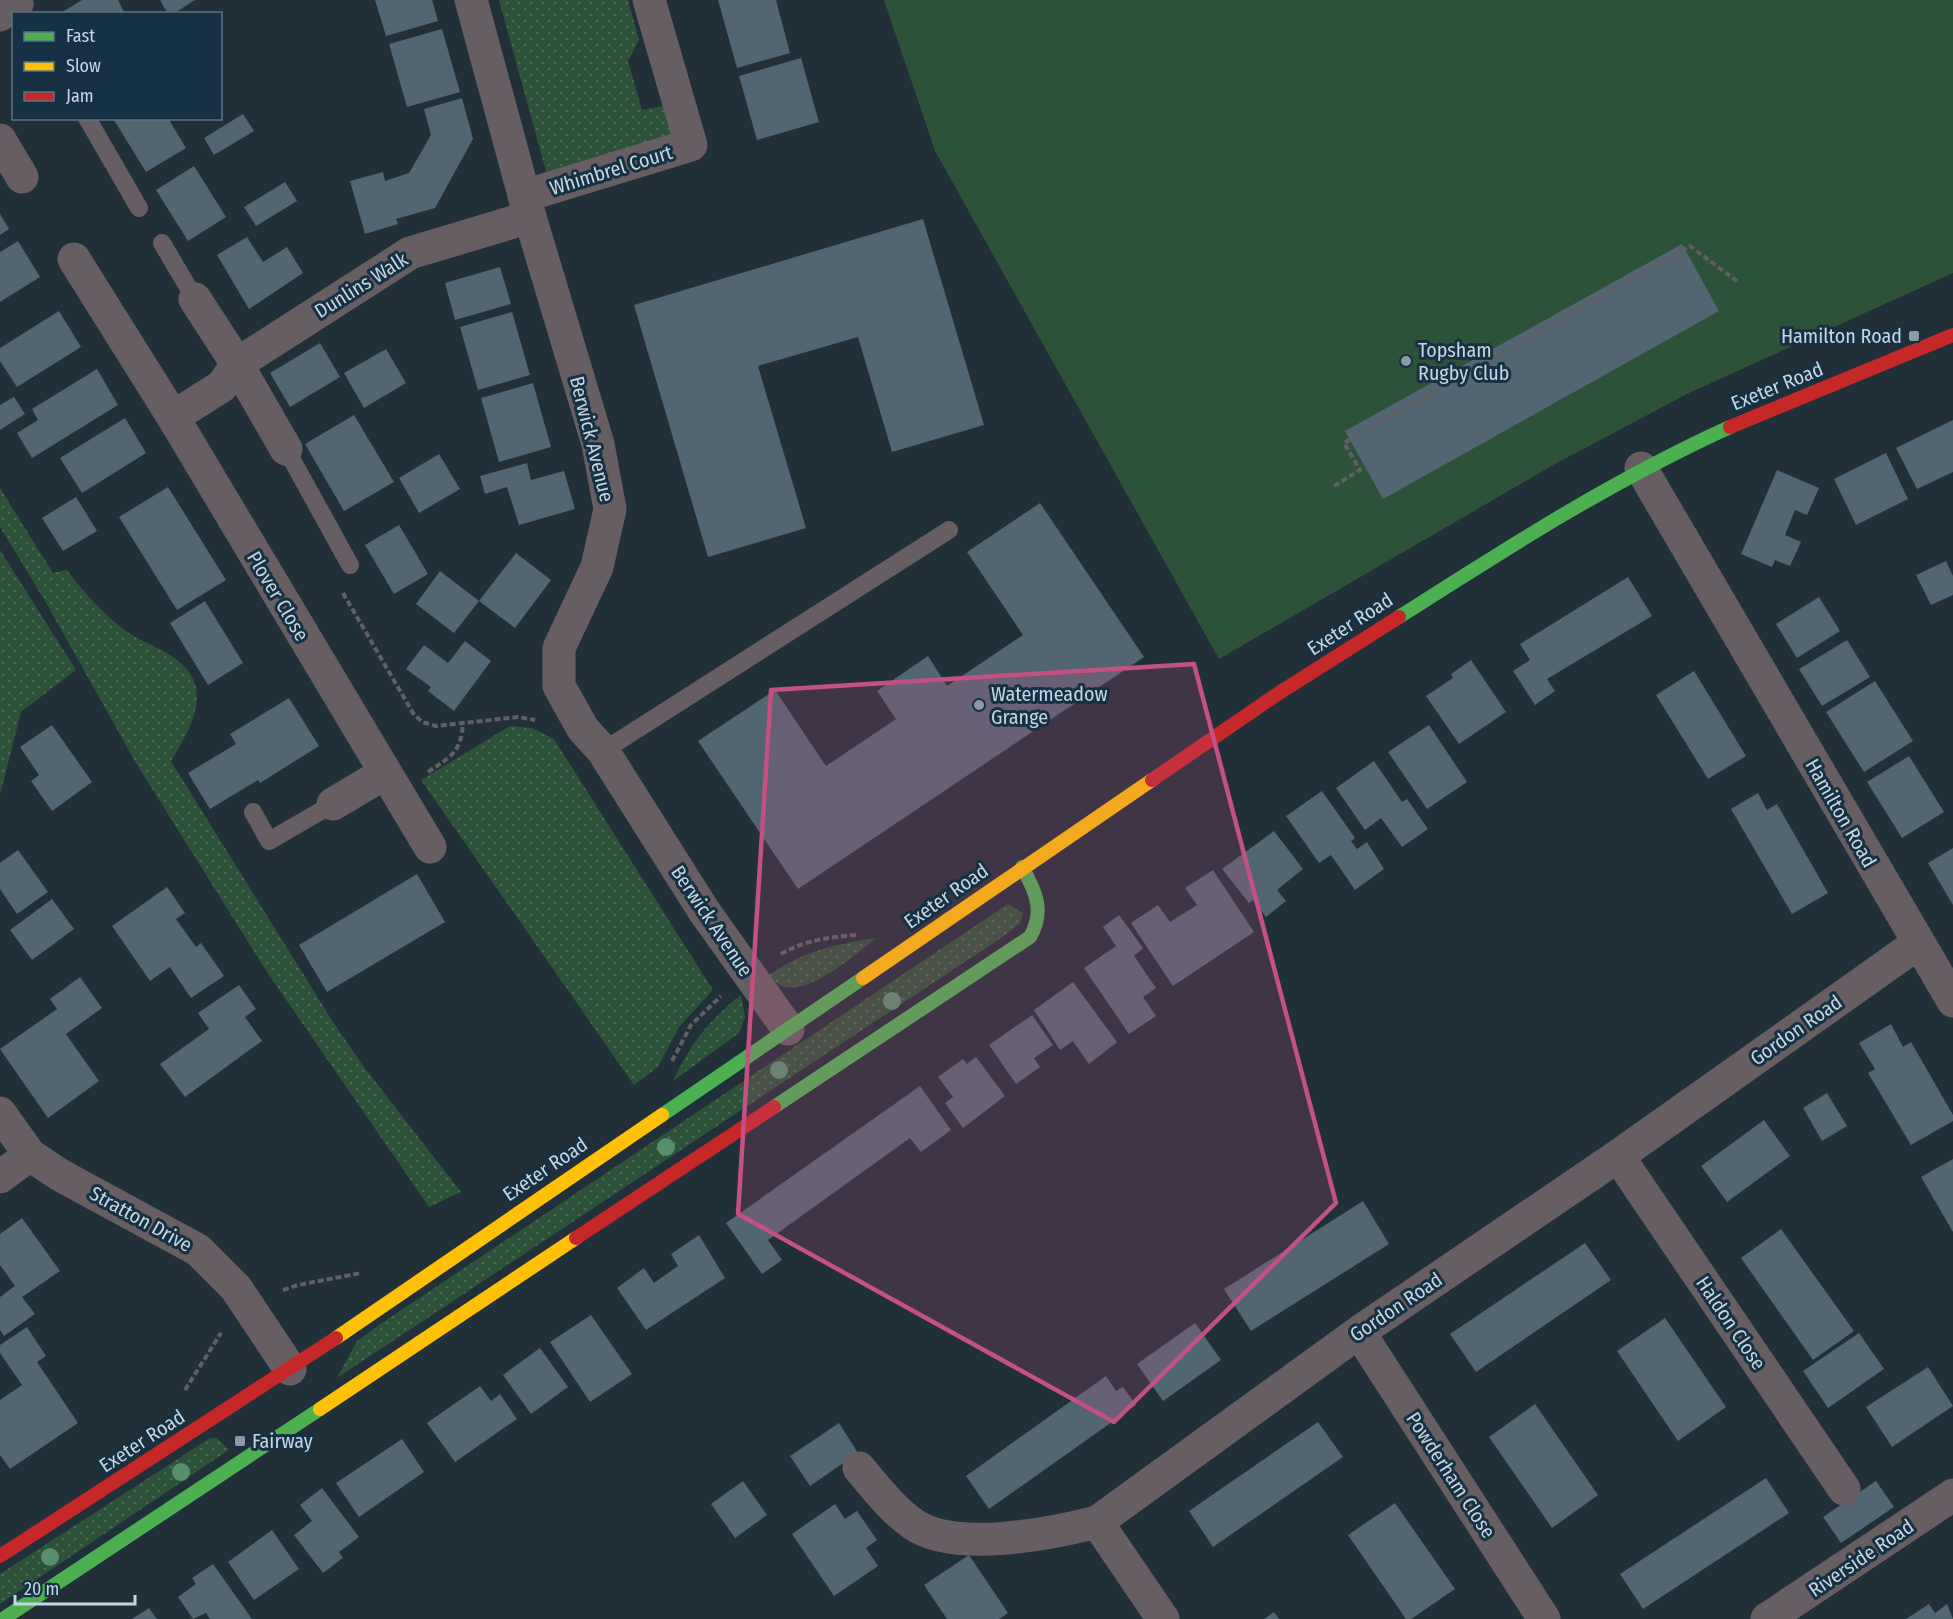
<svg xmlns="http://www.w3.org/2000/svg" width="1953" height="1619" viewBox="0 0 1953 1619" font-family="'Fira Sans Condensed',sans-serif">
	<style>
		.grass { fill: url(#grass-dots) }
		.pitch { fill: #2c5239 }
		.building { fill: #526573 }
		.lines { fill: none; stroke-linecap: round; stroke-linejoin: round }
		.path { stroke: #605f63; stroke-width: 4; stroke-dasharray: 6 3; stroke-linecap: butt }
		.lane { stroke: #665e62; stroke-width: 18 }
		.street { stroke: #665e62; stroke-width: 33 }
		.fast { stroke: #4caf50; stroke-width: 14 }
		.slow { stroke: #ffc107; stroke-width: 14 }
		.jam { stroke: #c62828; stroke-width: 14 }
		.tree { fill: #578e6e }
		.marked { fill: #c35183; fill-opacity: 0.2; stroke: #c35183; stroke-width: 4.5; stroke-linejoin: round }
		.poi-dot { fill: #8c9ba6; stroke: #163143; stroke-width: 2 }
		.labels { text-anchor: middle; stroke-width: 6; stroke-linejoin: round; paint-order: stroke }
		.street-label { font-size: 20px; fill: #c6d5e1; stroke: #163143 }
		.poi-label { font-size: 20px; fill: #c6d5e1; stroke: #163143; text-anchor: start }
	</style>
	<defs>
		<pattern id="grass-dots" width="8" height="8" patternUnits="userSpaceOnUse" patternTransform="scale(1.5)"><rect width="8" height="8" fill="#2c5239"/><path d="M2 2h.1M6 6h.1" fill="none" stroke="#496a55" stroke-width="1.8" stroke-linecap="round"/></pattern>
	</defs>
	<rect width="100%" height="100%" fill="#202f38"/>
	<!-- grass -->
	<path class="grass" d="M499,0H628L639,40L628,61L642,110L668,105L677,133L547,175Z
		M0,488L53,573L67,570C82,591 110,621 132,635C145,643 160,648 173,657C216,686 192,726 171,761L333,1022L364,1067L461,1192L429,1207L265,969L136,763L45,601L0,527Z
		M0,550L76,670L21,712L0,795Z
		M510,726L532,728L554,739L713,990L679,1027L658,1067L634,1085L421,780Z
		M1008,904L1023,913L1020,923L1004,936L337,1378L357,1341L379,1325Z
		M877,938C852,956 794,1012 769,975C804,951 835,944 877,938Z
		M741,995L745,1017L739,1033L673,1081C691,1043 708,1021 741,995Z
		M210,1438H217L229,1450L0,1604V1574Z"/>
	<!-- pitch -->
	<path class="pitch" d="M884,0H1953V273L1687,394L1555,464L1219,659L935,151Z"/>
	<!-- building -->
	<path class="building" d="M82,0H118L125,14H59Z
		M160,0H195L173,14H168Z
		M375,0H432L438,21L386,36Z
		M718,0H776L790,53L737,68Z
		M442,29L460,92L407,107L389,44Z
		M801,58L819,122L757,140L739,76Z
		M462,98L473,139L435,208L396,219L398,224L365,234L350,181L383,172L385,181L409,173L431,135L424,109Z
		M243,114L254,131L214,155L204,138Z
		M117,118H168L186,148L146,172L114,120Z
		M194,166L226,217L188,241L156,190Z
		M285,182L297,201L256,226L244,207Z
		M0,214L9,229L0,235Z
		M923,219L984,425L892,452L858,337L758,366L806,528L708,557L634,305Z
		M247,237L263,262L287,247L303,273L249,309L217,255Z
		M18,241L40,277L0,302V252Z
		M1682,244L1719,311L1383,499L1345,431Z
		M500,267L511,304L455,320L445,283Z
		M59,311L81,347L17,387L0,361V348Z
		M512,312L530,375L478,390L460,327Z
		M320,343L340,377L290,407L270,373Z
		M386,349L406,383L364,408L344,373Z
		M97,369L118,405L32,458L17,433L38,420L32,409Z
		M533,383L551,447L499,462L481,398Z
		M14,397L25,414L0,430V405Z
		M354,415L394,482L344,511L305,444Z
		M125,418L146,453L82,493L60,458Z
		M1953,420V472L1917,489L1896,448Z
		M1886,453L1908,499L1856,525L1834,479Z
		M439,454L460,489L419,513L399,478Z
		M527,463L531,480L564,471L575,509L519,525L507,487L485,494L480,476Z
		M1777,470L1819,488L1807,515L1795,510L1785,535L1801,542L1790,566L1775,560L1772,567L1741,554Z
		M168,487L226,580L177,610L119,517Z
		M76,497L97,531L63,551L42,518Z
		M1040,503L1144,657L798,889L698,741L775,690L826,766L896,719L877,691L928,656L947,686L1023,635L967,552Z
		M399,525L428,574L394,594L365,545Z
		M516,553L551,580L515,628L479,601Z
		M1946,561L1953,576V595L1931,605L1916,575Z
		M440,571L479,601L454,633L416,604Z
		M1628,577L1652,616L1547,679L1555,691L1535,705L1513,671L1530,660L1520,644Z
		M1819,597L1840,631L1797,658L1776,624Z
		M205,601L243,663L208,685L170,623Z
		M1847,640L1870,677L1822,706L1799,669Z
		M465,641L491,661L454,711L428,691L431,687L406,669L424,645L448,663Z
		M1471,660L1506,712L1459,744L1426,696L1453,678L1451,674Z
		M1694,671L1746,756L1708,779L1656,695Z
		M1875,681L1913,741L1864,772L1826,712Z
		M289,698L319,746L260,783L258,780L210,809L188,773L236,744L230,734Z
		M52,725L92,782L52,811L31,781L39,775L20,747Z
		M1429,725L1467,782L1427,809L1388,752Z
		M1909,756L1944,812L1902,838L1867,782Z
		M1374,761L1402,802L1407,799L1428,829L1402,847L1381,818L1365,830L1336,788Z
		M1322,791L1355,838L1351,841L1357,849L1367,842L1384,869L1355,890L1331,855L1319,863L1286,816Z
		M1758,793L1767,810L1777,804L1828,893L1792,914L1731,809Z
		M1274,831L1303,869L1277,890L1286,901L1266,917L1253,900L1249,903L1222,869Z
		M1953,848V905L1928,863Z
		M18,850L48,892L17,914L0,889V863Z
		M1213,870L1254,932L1173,986L1131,923L1158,905L1170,922L1197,905L1185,888Z
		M417,874L445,922L327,992L299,945Z
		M167,887L185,913L176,919L196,947L201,943L224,976L191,998L170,967L150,981L112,926Z
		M52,899L74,929L32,960L10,930Z
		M1119,915L1143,948L1134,956L1156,988L1143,997L1156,1016L1129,1034L1084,968L1116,946L1103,927Z
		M80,977L102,1008L66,1034L99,1081L48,1118L0,1049L57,1009L50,999Z
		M1073,982L1117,1042L1089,1064L1073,1041L1060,1050L1034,1010Z
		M239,985L256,1009L245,1017L262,1041L185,1097L160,1064L209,1029L198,1013Z
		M1032,1015L1053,1045L1034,1058L1040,1067L1016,1084L989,1045Z
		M1891,1024L1903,1047L1911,1042L1953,1115V1121L1911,1145L1868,1073L1875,1069L1859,1043Z
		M976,1057L1005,1096L963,1128L945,1103L953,1097L938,1077L963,1059L967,1064Z
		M920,1086L951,1130L921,1152L910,1138L768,1240L782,1260L762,1274L726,1223Z
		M1827,1093L1847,1126L1822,1141L1803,1108Z
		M1764,1120L1790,1156L1727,1202L1701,1166Z
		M1953,1159V1232L1921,1177Z
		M1363,1201L1389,1244L1251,1331L1224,1289Z
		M22,1218L60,1271L22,1297L35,1314L4,1336L0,1330V1297L15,1286L0,1265V1234Z
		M1781,1229L1854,1331L1813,1360L1741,1258Z
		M699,1235L725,1278L646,1330L617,1288L644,1268L654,1283L678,1266L671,1254Z
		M1585,1243L1611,1280L1476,1372L1450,1334Z
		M591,1315L632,1374L590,1402L550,1342Z
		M1665,1318L1726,1407L1678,1441L1617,1351Z
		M1195,1323L1221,1360L1163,1401L1137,1364Z
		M27,1327L46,1356L37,1362L78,1423L10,1469L0,1455V1400L22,1385L0,1353V1345Z
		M1859,1333L1884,1369L1828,1408L1803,1371Z
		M540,1348L568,1387L531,1414L503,1375Z
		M1928,1367L1953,1406L1892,1447L1866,1407Z
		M1106,1376L1116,1391L1123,1387L1136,1405L989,1509L966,1476Z
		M480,1386L491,1401L500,1394L517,1419L455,1462L427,1423Z
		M1535,1404L1598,1495L1552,1528L1489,1437Z
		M1318,1422L1343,1457L1213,1547L1189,1511Z
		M839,1423L858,1453L810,1486L790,1456Z
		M402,1439L424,1472L359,1517L336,1483Z
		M1766,1478L1789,1513L1643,1609L1620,1574Z
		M743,1481L767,1515L735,1538L711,1504Z
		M1876,1481L1894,1507L1841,1543L1823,1517Z
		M322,1488L359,1537L339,1552L343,1558L323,1573L294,1535L312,1521L300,1505Z
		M1395,1503L1455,1589L1411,1619H1406L1348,1535Z
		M835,1504L845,1519L857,1511L877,1540L866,1548L878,1566L834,1596L792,1534Z
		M272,1530L299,1569L254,1600L228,1562Z
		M969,1555L1008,1613L999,1619H947L924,1585Z
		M213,1564L252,1619H210L206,1613L193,1619L178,1597L196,1584L192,1578Z
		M1929,1604L1935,1613L1947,1604L1953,1619H1906Z
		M149,1608L157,1619H132Z
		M1274,1612L1279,1619H1264Z"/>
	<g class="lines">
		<!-- path -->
		<path class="path" d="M1334,486L1360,470L1344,443L1690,246L1738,282
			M343,593L413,713L422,722L436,726L518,717L535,720
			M428,772C451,756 461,753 463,723
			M781,954C805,940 830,937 857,935
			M672,1061L691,1025L721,996
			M283,1290L298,1285L361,1273
			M185,1390L221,1333"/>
		<!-- lane -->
		<path class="lane" d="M87,118L139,208
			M162,243L195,299
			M286,449L350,565
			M603,751L949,530
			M253,812L269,841L333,804"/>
		<!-- street -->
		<path class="street" d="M471,0L530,217L598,444L610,509L597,567L559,648V686L583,729L603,751L704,911L788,1029
			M0,15L17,4L15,0
			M0,140L22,177
			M524,196L691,145L649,0
			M74,259L173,417L430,847
			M173,417L222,386L237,364L195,299
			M286,449L237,364L410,253L530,217
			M1641,468L1953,1001
			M333,804L385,773
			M0,1113L30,1155L60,1175L198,1250L236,1288L290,1369
			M1618,1156L1844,1489
			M0,1177L30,1155
			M1359,1332L1544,1619
			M859,1468C876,1488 892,1509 913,1524C955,1553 1050,1534 1097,1522L1359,1332L1618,1156L1917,944
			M1097,1522L1163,1619
			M1767,1619L1953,1495"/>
		<!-- fast -->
		<path class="fast" d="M1399,617C1507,548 1613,480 1730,427
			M774,1107L1030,937C1045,911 1036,892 1022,867
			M662,1115L863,978
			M3,1619L320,1409"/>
		<!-- slow -->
		<path class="slow" d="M863,978L1152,780
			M336,1338L662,1115
			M320,1409L576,1238"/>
		<!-- jam -->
		<path class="jam" d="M1730,427L1953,335
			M1152,780L1279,693L1399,617
			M576,1238L774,1107
			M0,1556L336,1338"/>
	</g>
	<!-- trees -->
	<g class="tree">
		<circle cx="892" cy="1001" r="9"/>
		<circle cx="779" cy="1070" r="9"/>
		<circle cx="666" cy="1147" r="9"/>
		<circle cx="181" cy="1472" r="9"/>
		<circle cx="50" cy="1557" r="9"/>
	</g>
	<!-- marked area -->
	<path class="marked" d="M1194,664L1336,1203L1114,1422L738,1214L771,690Z"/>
	<!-- markers -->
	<g class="poi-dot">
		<rect x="1908" y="330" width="12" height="12" rx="3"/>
		<circle cx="1406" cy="361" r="6"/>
		<circle cx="979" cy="705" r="6"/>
		<rect x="234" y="1435" width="12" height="12" rx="3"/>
	</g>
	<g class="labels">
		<!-- street labels -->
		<g class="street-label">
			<text transform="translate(611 170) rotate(-17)" y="7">Whimbrel Court</text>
			<text transform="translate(361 285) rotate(-32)" y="7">Dunlins Walk</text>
			<text transform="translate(1777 386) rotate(-22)" y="7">Exeter Road</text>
			<text transform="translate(592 439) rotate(76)" y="7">Berwick Avenue</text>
			<text transform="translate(278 596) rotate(59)" y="7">Plover Close</text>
			<text transform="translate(1350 624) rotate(-33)" y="7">Exeter Road</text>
			<text transform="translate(1841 813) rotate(60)" y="7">Hamilton Road</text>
			<text transform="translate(946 896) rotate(-35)" y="7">Exeter Road</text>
			<text transform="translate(712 921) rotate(56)" y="7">Berwick Avenue</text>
			<text transform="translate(1796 1030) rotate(-35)" y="7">Gordon Road</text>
			<text transform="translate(545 1169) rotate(-34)" y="7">Exeter Road</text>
			<text transform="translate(141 1219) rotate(29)" y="7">Stratton Drive</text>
			<text transform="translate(1396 1307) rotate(-34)" y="7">Gordon Road</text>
			<text transform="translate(1731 1323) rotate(56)" y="7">Haldon Close</text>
			<text transform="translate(142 1441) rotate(-33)" y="7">Exeter Road</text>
			<text transform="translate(1451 1475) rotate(57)" y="7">Powderham Close</text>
			<text transform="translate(1861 1558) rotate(-34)" y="7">Riverside Road</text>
		</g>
		<!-- poi labels -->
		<g class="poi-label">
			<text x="1902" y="343" text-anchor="end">Hamilton Road</text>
			<text x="1418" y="357">Topsham<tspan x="1418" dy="23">Rugby Club</tspan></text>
			<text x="991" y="701">Watermeadow<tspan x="991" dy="23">Grange</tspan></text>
			<text x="252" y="1448">Fairway</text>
		</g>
	</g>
	<!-- legend -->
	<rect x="12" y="12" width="210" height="108" fill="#163143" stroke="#5c7382" stroke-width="1.5"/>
	<rect x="24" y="32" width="30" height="9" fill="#4caf50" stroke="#5c7382" stroke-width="1.5"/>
	<text x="66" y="42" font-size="18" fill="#c6d5e1">Fast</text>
	<rect x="24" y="62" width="30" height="9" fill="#ffc107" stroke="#5c7382" stroke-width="1.5"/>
	<text x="66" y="72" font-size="18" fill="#c6d5e1">Slow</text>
	<rect x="24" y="92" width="30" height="9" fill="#c62828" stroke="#5c7382" stroke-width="1.5"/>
	<text x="66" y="102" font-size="18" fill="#c6d5e1">Jam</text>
	<!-- scale -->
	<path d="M15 1595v9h120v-9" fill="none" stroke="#c6d5e1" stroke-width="3"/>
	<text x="24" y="1595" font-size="18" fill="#c6d5e1" stroke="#163143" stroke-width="4.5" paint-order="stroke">20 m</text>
</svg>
